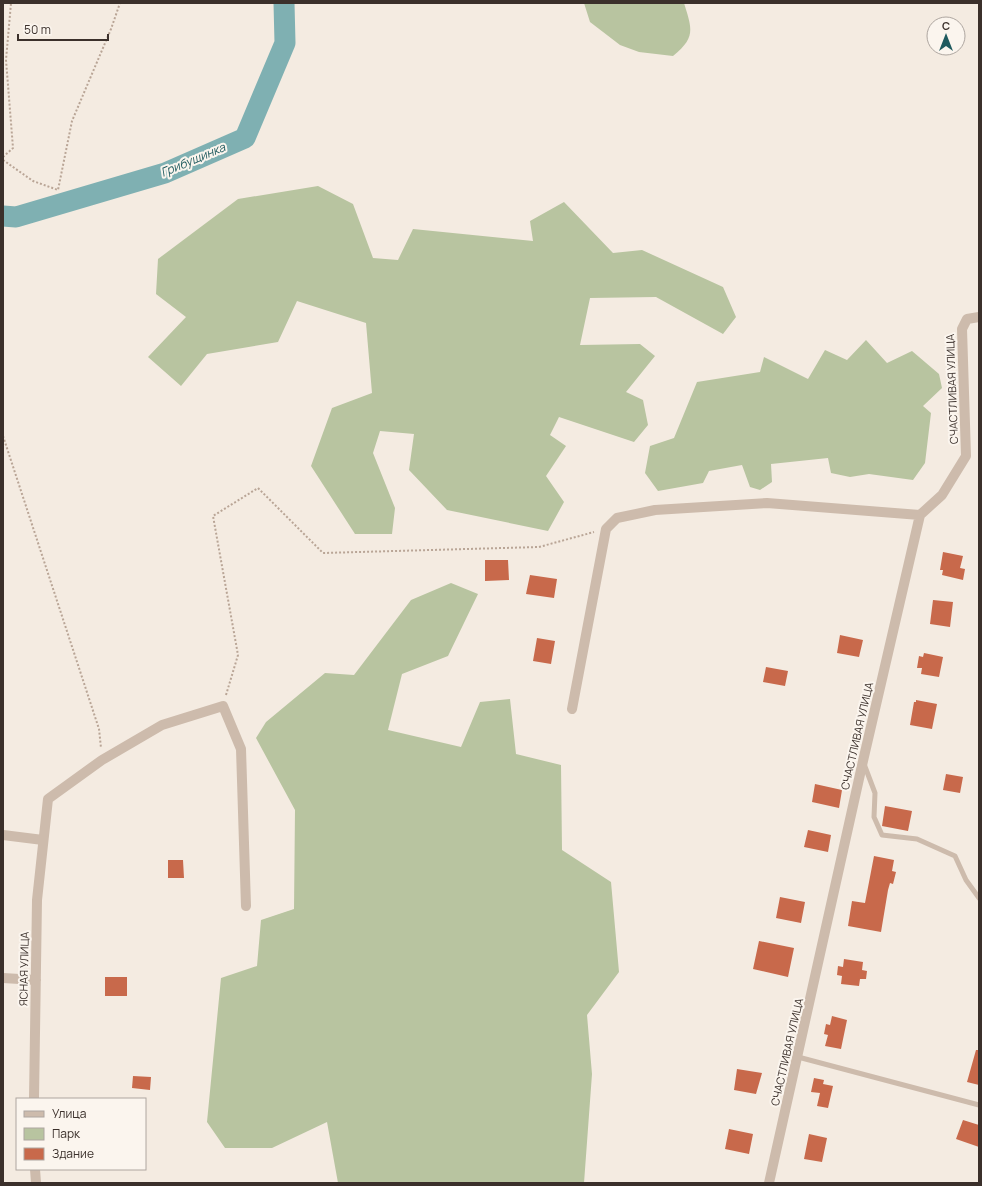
<svg xmlns="http://www.w3.org/2000/svg" width="982" height="1186" viewBox="0 0 982 1186" font-family="Manrope,sans-serif">
	<style>
		.green { fill: #b8c4a0 }
		.lines { fill: none; stroke-linecap: round; stroke-linejoin: round }
		.river { stroke: #7fb0b2; stroke-width: 21 }
		.building { fill: #c8694b }
		.path { stroke: #b9a596; stroke-width: 2; stroke-dasharray: 2 2; stroke-linecap: butt }
		.lane { stroke: #cdbbac; stroke-width: 5 }
		.street { stroke: #cdbbac; stroke-width: 10 }
		.labels { text-anchor: middle; stroke-width: 4; stroke-linejoin: round; paint-order: stroke }
		.street-label { font-size: 11px; fill: #3b302b; stroke: #fbf5ee }
		.water-label { font-size: 12px; font-style: italic; fill: #1f5a5e; stroke: #fbf5ee }
	</style>
	<rect width="100%" height="100%" fill="#f4ebe1"/>
	<!-- green -->
	<path class="green" d="M584,3H684C692,29 696,37 673,56L639,52L620,45L590,22Z
		M318,186L353,204L373,258L398,260L413,229L533,241L530,221L564,202L613,253L642,250L723,287L736,317L723,334L656,297L590,298L580,345L640,344L655,356L626,392L643,400L648,425L634,442L559,417L550,435L566,446L546,476L564,502L548,531L447,510L409,470L414,434L380,431L373,453L395,508L392,534H355L311,466L332,408L372,393L366,323L297,301L278,342L207,354L181,386L148,357L186,317L156,294L158,259L238,199Z
		M866,340L887,363L912,351L939,374L942,388L923,406L931,413L925,463L913,480L869,474L850,477L831,473L828,458L771,464L772,482L760,490L750,487L742,465L709,471L703,483L658,491L645,473L650,446L674,438L697,382L760,372L764,357L808,379L825,350L847,360Z
		M451,583L478,594L448,656L402,674L388,730L461,747L480,702L510,699L516,754L561,765L562,850L611,882L619,972L587,1015L592,1074L584,1183H338L327,1122L272,1148H225L207,1122L221,978L257,966L261,920L294,909L295,810L256,738L266,722L325,673L354,675L411,600Z"/>
	<g class="lines">
		<!-- river -->
		<path class="river" d="M3,216L16,217L165,173L245,138L285,43L284,3"/>
	</g>
	<!-- building -->
	<path class="building" d="M943,552L963,556L960,568L965,569L963,580L942,575L943,570H940Z
		M485,560H508L509,580L485,581Z
		M530,575L557,579L554,598L526,594Z
		M933,600L953,602L950,627L930,624Z
		M840,635L863,640L859,657L837,653Z
		M537,638L555,641L551,664L533,661Z
		M924,653L943,657L939,677L921,674L922,668H917L919,656L923,657Z
		M766,667L788,671L785,686L763,682Z
		M916,700L937,704L932,729L910,725L914,702H916Z
		M946,774L963,777L960,793L943,790Z
		M815,784L842,790L839,808L812,802Z
		M885,806L912,811L908,831L882,826Z
		M808,830L831,835L828,852L804,847Z
		M874,856L894,860L892,871L896,872L893,884L890,883L888,890L881,932L848,926L852,901L865,903Z
		M168,860H183L184,878H168Z
		M780,897L805,902L801,923L776,918Z
		M759,941L794,948L788,977L753,969Z
		M844,959L863,962L862,970L867,971L866,979H860L859,986L841,984L842,976L837,975L838,966L843,967Z
		M105,977H127V996H105Z
		M832,1016L847,1020L841,1049L825,1046L828,1035L824,1034L826,1024L830,1025Z
		M976,1050H979V1085L967,1082Z
		M737,1069L762,1073L756,1094L734,1090Z
		M133,1076L151,1077L150,1090L132,1088Z
		M814,1078L824,1080L823,1084L833,1086L828,1108L817,1106L820,1093L811,1092Z
		M963,1120L979,1125V1147L956,1139Z
		M729,1129L753,1134L749,1154L725,1149Z
		M809,1134L827,1138L822,1162L804,1159Z"/>
	<g class="lines">
		<!-- path -->
		<path class="path" d="M3,157L13,148L6,60L11,3
			M3,160L33,181L58,190L72,121L111,29L120,3
			M3,436L99,729L101,748
			M226,695L238,655L213,516L258,488L323,553L539,547L594,532"/>
		<!-- lane -->
		<path class="lane" d="M864,764L875,793L874,817L882,835L917,839L955,856L966,880L979,898
			M798,1057L979,1105"/>
		<!-- street -->
		<path class="street" d="M572,709L606,529L617,518L655,510L767,503L920,515
			M3,835L43,840
			M3,978L36,980
			M34,1099L37,900L48,799L102,760L162,725L223,706L241,749L246,906
			M35,1169L36,1183
			M769,1183L863,761L920,515L942,495L966,456L962,329L967,319L979,317"/>
	</g>
	<g class="labels">
		<!-- street labels -->
		<g class="street-label">
			<text transform="translate(952 389) rotate(-92)" y="4">СЧАСТЛИВАЯ УЛИЦА</text>
			<text transform="translate(857 736) rotate(-77)" y="4">СЧАСТЛИВАЯ УЛИЦА</text>
			<text transform="translate(24 969) rotate(-89)" y="4">ЯСНАЯ УЛИЦА</text>
			<text transform="translate(787 1052) rotate(-77)" y="4">СЧАСТЛИВАЯ УЛИЦА</text>
		</g>
		<!-- water labels -->
		<g class="water-label">
			<text transform="translate(193 160) rotate(-23)" y="4">Грибущинка</text>
		</g>
	</g>
	<!-- border -->
	<rect width="982" height="1186" fill="none" stroke="#3b302b" stroke-width="8"/>
	<!-- legend -->
	<rect x="16" y="1098" width="130" height="72" fill="#fbf5ee" stroke="#aea6a0"/>
	<rect x="24" y="1111" width="20" height="6" fill="#cdbbac" stroke="#aea6a0"/>
	<text x="52" y="1118" font-size="12" fill="#3b302b">Улица</text>
	<rect x="24" y="1128" width="20" height="12" fill="#b8c4a0" stroke="#aea6a0"/>
	<text x="52" y="1138" font-size="12" fill="#3b302b">Парк</text>
	<rect x="24" y="1148" width="20" height="12" fill="#c8694b" stroke="#aea6a0"/>
	<text x="52" y="1158" font-size="12" fill="#3b302b">Здание</text>
	<!-- north arrow -->
	<g transform="translate(946 36)"><circle r="19" fill="#fbf5ee" stroke="#aea6a0"/>
	<path d="M0-3L7 15L0 10L-7 15Z" fill="#1f5a5e"/>
	<text y="-6" font-size="11" font-weight="bold" text-anchor="middle" fill="#3b302b">С</text>
	</g>
	<!-- scale -->
	<path d="M18 34v6h90v-6" fill="none" stroke="#3b302b" stroke-width="2"/>
	<text x="24" y="34" font-size="12" fill="#3b302b" stroke="#fbf5ee" stroke-width="3" paint-order="stroke">50 m</text>
</svg>
